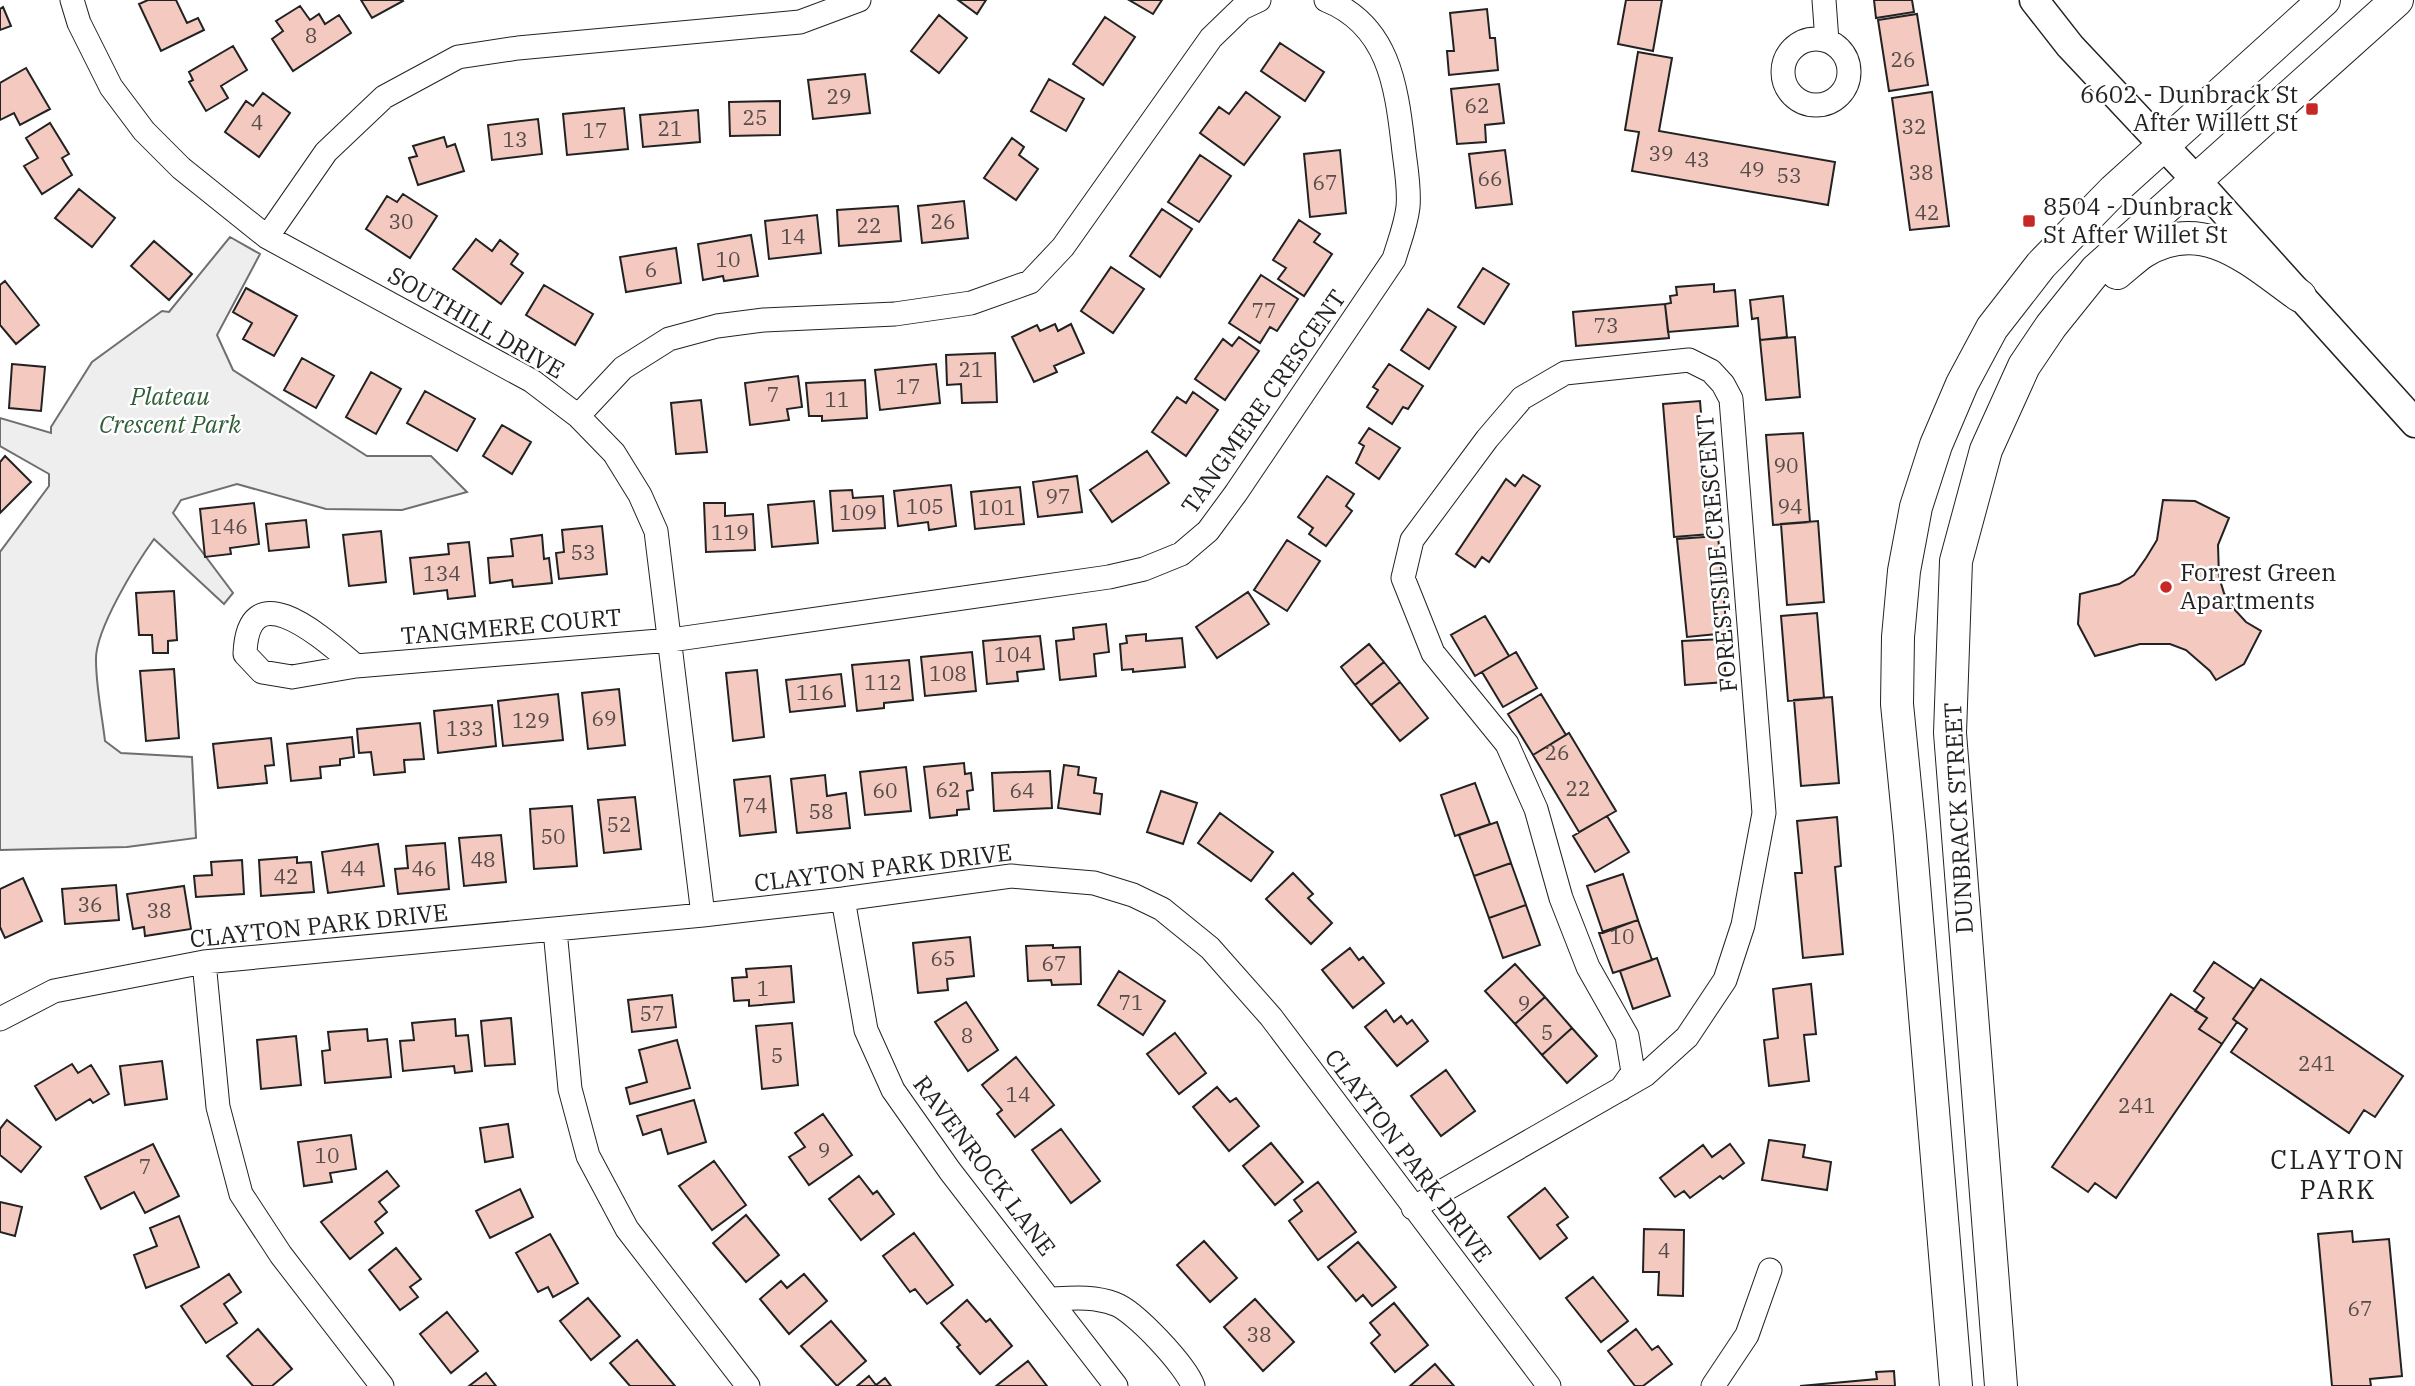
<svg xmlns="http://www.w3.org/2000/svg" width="2415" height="1386" viewBox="0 0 2415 1386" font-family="'IBM Plex Serif',serif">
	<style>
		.green { fill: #eee; stroke: #6f6f6f; stroke-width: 2 }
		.building { fill: #f3c9c0; stroke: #222; stroke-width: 2 }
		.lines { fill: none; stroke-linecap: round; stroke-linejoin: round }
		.minor-casing { stroke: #222; stroke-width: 25 }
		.tertiary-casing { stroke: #222; stroke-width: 31 }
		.secondary-casing { stroke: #222; stroke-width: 34 }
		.minor { stroke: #fff; stroke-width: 23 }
		.tertiary { stroke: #fff; stroke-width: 28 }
		.secondary { stroke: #fff; stroke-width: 32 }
		.poi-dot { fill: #c62828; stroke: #fff; stroke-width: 2.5 }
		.labels { text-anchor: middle; stroke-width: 5; stroke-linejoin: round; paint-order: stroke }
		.number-label { font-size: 21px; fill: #564c4a }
		.poi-label { font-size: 24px; fill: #222; stroke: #fff; text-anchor: start }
		.street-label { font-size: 24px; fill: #222; stroke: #fff }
		.park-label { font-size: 24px; font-style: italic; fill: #2f5e38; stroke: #fff }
		.neighbourhood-label { font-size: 26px; letter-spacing: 2px; fill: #222; stroke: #fff }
	</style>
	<rect width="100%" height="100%" fill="#fff"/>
	<!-- green -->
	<path class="green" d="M230,237L260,254L217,335L233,370L367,456H431L467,492L402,510L326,509L237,484L181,500L173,513L233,593L224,604L154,539C136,564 95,630 96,660C96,687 102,715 105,741L121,753L192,757L196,838L127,847L0,850V552L49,486V474L0,446V418L51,433V427L92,362L162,311L169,312Z"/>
	<!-- building -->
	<path class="building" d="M148,0H176L187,23L198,18L204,30L161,51L139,4Z
		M361,0H402L403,1L372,18Z
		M958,0H986L977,14Z
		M1129,0H1162L1153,14Z
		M1626,0H1662L1653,51L1618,44Z
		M1874,0H1912L1914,12L1876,18Z
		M300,6L310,20L319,14L325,24L339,15L351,33L293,71L272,39L283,31L276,21Z
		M3,7L11,26L0,30V9Z
		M1487,9L1490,38H1495L1498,70L1449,75L1447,51H1454L1450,13Z
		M1917,14L1928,85L1889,91L1878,20Z
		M939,15L967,38L939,73L911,51Z
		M1105,17L1135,37L1103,85L1073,64Z
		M1280,43L1324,72L1305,101L1261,71Z
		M233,46L247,70L221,86L228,98L206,111L189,82L193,80L189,72Z
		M1638,52L1672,58L1659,131L1835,162L1828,205L1632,171L1639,132L1625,130Z
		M26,68L50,109L20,125L14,113L0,120V83Z
		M865,74L870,113L813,119L808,80Z
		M1049,79L1084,99L1066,131L1031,111Z
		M1499,84L1504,123L1485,125L1486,142L1457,144L1451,89Z
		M1246,92L1280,117L1244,165L1200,133L1219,107L1229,114Z
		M1932,92L1949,226L1910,230L1892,98Z
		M263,93L290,113L259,157L225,132L246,101L253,106Z
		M780,101V135L730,136L729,102Z
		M624,108L628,149L567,155L563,114Z
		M698,110L700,142L643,147L640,115Z
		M538,119L542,154L492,160L488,125Z
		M50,123L69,154L62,158L72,175L42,194L24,166L38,158L26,138Z
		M444,137L447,147L455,144L464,171L418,185L409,158L417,156L413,146Z
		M1012,138L1024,147L1019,155L1038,169L1016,200L984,178Z
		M1340,150L1346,213L1310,217L1304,154Z
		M1505,150L1512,204L1476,208L1469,154Z
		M1200,155L1231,176L1199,222L1168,202Z
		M79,189L115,218L92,247L55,218Z
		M403,194L437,216L410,258L366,229L387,196L397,202Z
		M964,201L968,238L922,243L918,206Z
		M898,206L901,241L839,246L837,210Z
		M1162,209L1192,229L1160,277L1130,256Z
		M817,215L821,253L769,259L765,221Z
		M1299,220L1320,234L1314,242L1332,254L1304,296L1278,279L1286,268L1273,260Z
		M751,235L758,276L724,281L723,276L703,280L698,244Z
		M476,239L492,251L500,240L518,254L511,264L523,273L501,304L453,269Z
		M154,241L192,274L169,300L131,266Z
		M676,248L681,283L626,292L620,257Z
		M1111,267L1144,289L1113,333L1081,311Z
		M1483,268L1509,284L1484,324L1458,307Z
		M1261,275L1298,299L1277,331L1270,327L1260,343L1229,323Z
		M5,281L39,325L16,344L0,325V285Z
		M1714,284V292L1735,290L1738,326L1668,332L1665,304L1671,303L1670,296L1677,295L1676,287Z
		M544,285L593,314L575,345L526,315Z
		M246,288L297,316L274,356L243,339L252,323L233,312Z
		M1783,296L1787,337L1760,340L1758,318L1752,319L1750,300Z
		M1665,304L1669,338L1576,346L1573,312Z
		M1428,309L1456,327L1429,369L1401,350Z
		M1055,324L1058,331L1071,324L1084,353L1054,366L1057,372L1034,382L1012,337L1037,325L1040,331Z
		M1239,337L1259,351L1225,400L1195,379L1223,339L1232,346Z
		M1795,337L1800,397L1766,400L1760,340Z
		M995,353L997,402L962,403L961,384L947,385L946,355Z
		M302,358L334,376L316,408L284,390Z
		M12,364L45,367L41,411L9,408Z
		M936,364L940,403L880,410L875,370Z
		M1389,364L1423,386L1408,409L1403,407L1392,424L1367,407L1378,390L1373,387Z
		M371,372L401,389L376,434L346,417Z
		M798,376L802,407L787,409L789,420L750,425L745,383Z
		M865,380L867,418L822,421V416H809L806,383Z
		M425,391L475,419L457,451L407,423Z
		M1193,392L1218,410L1186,456L1152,432L1177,397L1186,403Z
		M701,400L707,452L676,454L671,403Z
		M1700,401L1711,534L1674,537L1663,404Z
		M502,425L531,442L512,474L483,456Z
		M1369,428L1400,448L1379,479L1356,463L1364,446L1359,443Z
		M1803,433L1810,522L1773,525L1766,435Z
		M1147,451L1169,483L1112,522L1090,490Z
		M5,456L31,482L0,513V462Z
		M1523,475L1540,486L1489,562L1482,557L1475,567L1456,554L1506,479L1515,486Z
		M1077,476L1082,512L1038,517L1033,482Z
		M1327,476L1354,494L1346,506L1352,511L1326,546L1309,534L1313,528L1298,517Z
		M951,485L956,526L929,530L928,522L898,526L894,491Z
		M1020,487L1024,524L975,529L971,492Z
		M852,490L853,498L883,496L885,528L833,531L830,491Z
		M2163,500L2195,501L2229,518L2218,545L2219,577L2224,593L2234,609L2246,622L2261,631L2244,664L2216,680L2210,671L2186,650L2170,644H2140L2095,656L2078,624L2080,594L2119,584L2134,575L2146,558L2157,540Z
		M814,501L818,543L772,547L768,505Z
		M254,503L259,544L230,548L231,554L205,557L200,509Z
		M704,503H725V516L753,514L755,550L706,552Z
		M306,520L309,547L269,551L266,524Z
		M1818,521L1824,602L1787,605L1781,524Z
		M602,526L607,574L559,579L556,553L564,552L562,530Z
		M381,531L386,582L349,586L343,535Z
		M542,535L544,559L549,558L552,583L513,587L512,580L490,583L488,558L513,556L511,539Z
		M1718,536L1727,633L1687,637L1677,539Z
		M1287,540L1320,561L1287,611L1254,590Z
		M469,542L475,596L448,599L447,590L414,594L410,558L449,554L448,544Z
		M174,591L177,640L168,641V653H153L152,635H139L136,593Z
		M1248,592L1269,624L1217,658L1196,627Z
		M1817,613L1824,698L1788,701L1781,616Z
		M1485,616L1509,656L1475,676L1451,635Z
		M1106,624L1109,652L1094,654L1096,676L1060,680L1056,641L1074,639L1073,628Z
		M1146,634V641L1182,638L1185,667L1133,672V669L1122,670L1120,644L1127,643L1126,636Z
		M1040,636L1044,669L1017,672L1018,681L987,684L983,641Z
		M1723,639L1726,682L1685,685L1682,641Z
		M1369,644L1384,662L1355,685L1341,667Z
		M972,652L976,691L925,696L921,657Z
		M1516,652L1537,688L1503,707L1482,672Z
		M909,660L913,700L884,703V708L857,711L852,665Z
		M1384,662L1400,682L1371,705L1355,685Z
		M174,669L179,738L146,741L140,671Z
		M757,670L764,737L733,741L726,673Z
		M841,674L845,706L790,712L786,680Z
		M1400,682L1428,718L1400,741L1371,705Z
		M619,689L625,745L588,749L582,693Z
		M558,694L563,740L503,746L498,701Z
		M1541,694L1566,735L1533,755L1508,714Z
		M1832,697L1839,783L1801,786L1794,700Z
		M492,705L496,746L438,753L434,711Z
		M420,723L424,759L404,760L405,772L374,775L371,752L359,753L357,729Z
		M1569,733L1616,811L1579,832L1533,755Z
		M352,737L354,757L340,759V765L320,767L321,778L291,781L287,744Z
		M271,738L274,765L265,766L267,783L218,788L213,744Z
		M964,763L965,774L971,773L973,790L967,791L969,809L957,810V815L930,818L924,767Z
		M1064,765L1079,767L1078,775L1096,778L1094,793L1102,794L1100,814L1058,808Z
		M906,767L911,811L865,815L860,772Z
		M1050,771L1052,808L994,811L992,773Z
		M825,775L827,796L846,793L850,828L797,833L791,779Z
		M770,776L776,832L740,836L734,780Z
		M1475,783L1490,824L1455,836L1441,795Z
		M1161,791L1197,803L1183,844L1147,832Z
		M635,797L641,849L604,853L598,800Z
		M572,806L577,866L534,869L530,809Z
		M1220,813L1273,852L1251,881L1198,843Z
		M1607,816L1629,852L1595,872L1573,836Z
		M1837,817L1841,866L1835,867L1843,954L1803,958L1795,873H1802L1797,821Z
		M1497,822L1511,863L1474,876L1459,835Z
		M501,835L506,882L464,886L459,838Z
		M445,843L449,889L398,894L395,869L408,868L406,846Z
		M378,844L384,886L328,893L322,852Z
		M297,857V863L311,862L314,892L261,896L259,860Z
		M242,860L244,894L196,897L194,876L212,875L211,862Z
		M1511,863L1526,905L1489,918L1474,876Z
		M1293,873L1313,894L1308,898L1332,923L1311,944L1266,899Z
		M1623,874L1638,920L1603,933L1587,886Z
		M23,878L42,921L5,938L0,927V889Z
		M116,885L119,920L65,924L62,889Z
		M184,886L191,929L145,936L144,927L133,929L127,894Z
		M1526,905L1540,945L1503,958L1489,918Z
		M1638,920L1652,960L1613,973L1599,933Z
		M970,937L974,976L947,979L948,990L918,993L913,943Z
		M1053,945V948L1080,947L1081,984L1052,985L1051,980L1028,981L1026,946Z
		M1350,948L1359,960L1363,957L1384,983L1353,1008L1322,970Z
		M1657,958L1670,996L1633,1009L1620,971Z
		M2214,962L2254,989L2233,1019L2237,1022L2222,1044L2199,1029L2207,1018L2195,1011L2204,998L2194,991Z
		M1515,964L1545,997L1515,1024L1485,991Z
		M791,966L794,1002L749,1006V1000L734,1001L732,978L747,977L746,969Z
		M1119,971L1165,1001L1143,1035L1098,1005Z
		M2261,979L2403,1076L2375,1117L2364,1110L2349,1133L2231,1052L2247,1029L2233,1019Z
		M1811,984L1816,1034L1804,1035L1809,1081L1769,1086L1764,1040L1778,1038L1773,989Z
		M2171,994L2207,1018L2199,1029L2222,1044L2116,1198L2095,1183L2088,1192L2052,1167Z
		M672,995L676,1027L632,1032L628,1000Z
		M1545,997L1572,1028L1542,1055L1515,1024Z
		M966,1002L998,1050L968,1071L935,1022Z
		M1386,1010L1394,1022L1401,1016L1407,1024L1412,1020L1428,1041L1397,1066L1365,1027Z
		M511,1018L515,1064L485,1066L481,1021Z
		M455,1019L456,1036L468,1035L472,1071L455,1073L454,1066L403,1071L400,1041L414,1040L412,1023Z
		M792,1023L798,1085L762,1089L756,1026Z
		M1572,1028L1597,1056L1567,1083L1542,1055Z
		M367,1029L368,1041L387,1039L391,1077L325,1083L322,1051L330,1050L328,1032Z
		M1175,1033L1206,1073L1179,1094L1147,1054Z
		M296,1036L301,1085L261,1089L257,1040Z
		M677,1040L690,1088L630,1104L626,1088L647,1082L639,1050Z
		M1016,1057L1054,1105L1015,1137L997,1114L1002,1110L982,1085Z
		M162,1061L167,1099L125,1105L120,1066Z
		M72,1064L78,1073L91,1065L109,1094L93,1103L90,1099L56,1120L35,1086Z
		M1446,1070L1475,1111L1441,1136L1411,1096Z
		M1217,1087L1230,1102L1236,1098L1259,1126L1229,1151L1193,1107Z
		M694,1100L706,1142L668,1154L661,1129L643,1135L637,1116Z
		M823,1114L852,1155L809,1185L789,1157L805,1147L795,1133Z
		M7,1120L41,1147L21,1172L0,1155V1129Z
		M508,1124L513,1157L485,1162L480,1128Z
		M1061,1129L1100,1181L1071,1203L1032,1150Z
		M351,1135L356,1169L330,1173L332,1182L304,1186L298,1142Z
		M1769,1140L1805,1145L1803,1157L1831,1162L1827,1190L1762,1180Z
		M1271,1143L1303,1182L1275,1205L1243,1166Z
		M153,1144L179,1196L145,1213L134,1192L101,1209L85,1177Z
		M1730,1144L1744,1163L1723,1179L1720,1176L1690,1198L1684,1191L1675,1197L1660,1178L1703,1145L1712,1157Z
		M714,1161L746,1205L712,1230L679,1186Z
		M387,1171L399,1186L379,1202L387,1212L375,1222L383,1233L350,1259L321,1222Z
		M859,1176L873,1194L877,1191L894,1214L861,1240L829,1199Z
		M1318,1182L1356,1232L1318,1260L1289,1221L1302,1211L1294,1200Z
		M1545,1188L1568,1217L1557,1225L1567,1238L1540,1259L1508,1217Z
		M520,1189L533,1217L490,1238L476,1211Z
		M0,1202L22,1207L15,1236L0,1232Z
		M746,1215L779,1255L746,1282L713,1243Z
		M179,1216L199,1267L146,1288L134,1255L157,1246L150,1228Z
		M1644,1229L1684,1230L1683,1296L1658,1295L1659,1272H1643Z
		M2352,1231L2353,1242L2389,1239L2402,1376L2370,1379L2371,1386H2332L2318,1234Z
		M914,1233L953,1285L927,1304L915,1289L910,1292L883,1256Z
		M550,1234L578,1283L553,1297L548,1287L538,1292L516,1253Z
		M1204,1241L1237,1278L1210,1302L1177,1265Z
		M1358,1242L1396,1287L1372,1306L1363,1295L1356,1301L1328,1267Z
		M396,1248L421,1279L410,1287L418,1297L400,1310L369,1270Z
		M229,1274L241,1292L224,1304L237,1323L206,1343L181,1306Z
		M804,1274L827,1301L789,1334L760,1299L781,1281L787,1288Z
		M1593,1277L1628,1321L1601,1342L1566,1298Z
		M588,1298L620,1336L591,1360L560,1321Z
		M1255,1299L1294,1342L1263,1371L1224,1327Z
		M967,1300L986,1322L990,1319L1012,1346L980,1374L957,1347L960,1345L941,1323Z
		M1394,1303L1428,1345L1395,1372L1371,1343L1380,1335L1370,1323Z
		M447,1312L478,1351L451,1373L420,1334Z
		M831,1321L866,1361L837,1386L801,1346Z
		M258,1329L292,1369L272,1386H253L227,1356Z
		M1636,1329L1652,1350L1658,1346L1672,1364L1643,1386H1635L1608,1351Z
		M637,1340L675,1386H630L610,1363Z
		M1028,1361L1047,1386H996Z
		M1435,1364L1454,1386H1410Z
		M1894,1371L1895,1386H1800L1877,1379L1876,1372Z
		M486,1373L496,1386H469Z
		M869,1376L876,1385L885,1378L891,1386H857Z"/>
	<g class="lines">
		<defs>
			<path id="minor" d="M72,0L79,23L111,87L144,131L181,168L267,237L532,381L578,416L614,453L640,495L656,531L703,915
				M1824,0L1827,41
				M1783 72a33 33 0 1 1 66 0a33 33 0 1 1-66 0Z
				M267,237L326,152L384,97L458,57L518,48L800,22L859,0
				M578,416L623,368L669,339L717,326L764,320L895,314L971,303L1030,282L1063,247L1211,38L1242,8L1259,0
				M356,666C327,642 248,568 245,654L262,672L292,677L356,666L671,640L1109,577L1144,569L1181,554L1208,531L1236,493L1394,259C1399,242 1406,225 1408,207C1410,186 1405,164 1403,143C1396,84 1388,25 1326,0
				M843,899L866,1030L893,1090L950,1171L1116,1386
				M555,930L570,1089L588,1156L627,1229L748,1386
				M204,962L218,1107L241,1194L281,1255L382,1386
				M0,1019L54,991L204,962L703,915L843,899L1011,876L1094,883L1133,895L1162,909L1210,948L1271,1017L1549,1386
				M1413,1208L1645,1075L1687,1037L1725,980L1743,925L1764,813L1731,399L1723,384L1711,371L1689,360L1565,373L1522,398L1487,439L1412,540L1403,578L1433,653L1507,744L1536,809L1561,898L1588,967L1627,1036L1633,1072L1621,1089
				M1051,1299C1073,1298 1094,1296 1115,1304C1135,1311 1186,1366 1193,1386
				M1713,1386L1747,1335L1770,1270"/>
			<path id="tertiary" d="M2034,0L2070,46L2196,180L2415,423"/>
			<path id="secondary" d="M2117,273C2126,266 2134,258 2143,252C2204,214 2252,262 2300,296
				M1956,1386L1910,836L1897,704L1898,637L1904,571L1916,507L1936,445L1962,384L1992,328L2041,265L2114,190L2324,0
				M2001,1386L1950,733L1956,561L1986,450L2024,366L2051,326L2096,270L2397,0"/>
		</defs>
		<!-- minor casing -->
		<use href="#minor" class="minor-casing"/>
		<!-- tertiary casing -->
		<use href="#tertiary" class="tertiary-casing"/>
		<!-- secondary casing -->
		<use href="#secondary" class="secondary-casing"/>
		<!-- minor -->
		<use href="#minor" class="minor"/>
		<!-- tertiary -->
		<use href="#tertiary" class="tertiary"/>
		<!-- secondary -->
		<use href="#secondary" class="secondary"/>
	</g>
	<!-- markers -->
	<g class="poi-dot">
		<rect x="2305" y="102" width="14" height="14" rx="3.5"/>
		<rect x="2022" y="214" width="14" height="14" rx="3.5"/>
		<circle cx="2166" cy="587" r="7"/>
	</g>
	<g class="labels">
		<!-- number labels -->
		<g class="number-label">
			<text x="311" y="43">8</text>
			<text x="1903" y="67">26</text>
			<text x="839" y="104">29</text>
			<text x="1477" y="113">62</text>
			<text x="755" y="125">25</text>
			<text x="257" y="130">4</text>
			<text x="1914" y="134">32</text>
			<text x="670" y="136">21</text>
			<text x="595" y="138">17</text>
			<text x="515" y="147">13</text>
			<text x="1661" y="161">39</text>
			<text x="1697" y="167">43</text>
			<text x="1752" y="177">49</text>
			<text x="1921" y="180">38</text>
			<text x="1789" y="183">53</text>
			<text x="1490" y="186">66</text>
			<text x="1325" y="190">67</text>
			<text x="1927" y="220">42</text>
			<text x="401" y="229">30</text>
			<text x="943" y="229">26</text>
			<text x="869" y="233">22</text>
			<text x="793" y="244">14</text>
			<text x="728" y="267">10</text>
			<text x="651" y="277">6</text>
			<text x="1264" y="318">77</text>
			<text x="1606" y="333">73</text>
			<text x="971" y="377">21</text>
			<text x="908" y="394">17</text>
			<text x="773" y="402">7</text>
			<text x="837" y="407">11</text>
			<text x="1786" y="473">90</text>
			<text x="1058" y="504">97</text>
			<text x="925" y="514">105</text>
			<text x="1790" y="514">94</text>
			<text x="997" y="515">101</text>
			<text x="858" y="520">109</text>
			<text x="229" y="534">146</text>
			<text x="730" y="540">119</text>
			<text x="583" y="560">53</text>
			<text x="442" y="581">134</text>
			<text x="1013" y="662">104</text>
			<text x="948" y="681">108</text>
			<text x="883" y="690">112</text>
			<text x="815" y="700">116</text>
			<text x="604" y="726">69</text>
			<text x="531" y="728">129</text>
			<text x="465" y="736">133</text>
			<text x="1557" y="760">26</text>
			<text x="1578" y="796">22</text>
			<text x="948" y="797">62</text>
			<text x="885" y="798">60</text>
			<text x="1022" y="798">64</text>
			<text x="755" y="813">74</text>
			<text x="821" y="819">58</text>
			<text x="619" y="832">52</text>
			<text x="553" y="844">50</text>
			<text x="483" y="867">48</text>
			<text x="353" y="876">44</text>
			<text x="424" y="876">46</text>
			<text x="286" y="884">42</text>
			<text x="90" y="912">36</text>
			<text x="159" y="918">38</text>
			<text x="1622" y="944">10</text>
			<text x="943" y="966">65</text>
			<text x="1054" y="971">67</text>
			<text x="763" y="996">1</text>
			<text x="1131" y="1010">71</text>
			<text x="1524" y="1011">9</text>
			<text x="652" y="1021">57</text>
			<text x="1547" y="1040">5</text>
			<text x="967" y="1043">8</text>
			<text x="777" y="1063">5</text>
			<text x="2317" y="1071">241</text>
			<text x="1018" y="1102">14</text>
			<text x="2137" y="1113">241</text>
			<text x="824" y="1158">9</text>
			<text x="327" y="1163">10</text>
			<text x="145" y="1174">7</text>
			<text x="1664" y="1258">4</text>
			<text x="2360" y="1316">67</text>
			<text x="1259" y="1342">38</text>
		</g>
		<!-- poi labels -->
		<g class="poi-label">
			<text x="2298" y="103" text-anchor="end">6602 - Dunbrack St<tspan x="2298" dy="28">After Willett St</tspan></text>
			<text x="2043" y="215">8504 - Dunbrack<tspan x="2043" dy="28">St After Willet St</tspan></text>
			<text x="2180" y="581">Forrest Green<tspan x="2180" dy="28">Apartments</tspan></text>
		</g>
		<!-- street labels -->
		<g class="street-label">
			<text transform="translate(476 323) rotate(30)" y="8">SOUTHILL DRIVE</text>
			<text transform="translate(1264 402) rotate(-55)" y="8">TANGMERE CRESCENT</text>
			<text transform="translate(1717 553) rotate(-95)" y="8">FORESTSIDE CRESCENT</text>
			<text transform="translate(511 627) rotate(-5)" y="8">TANGMERE COURT</text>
			<text transform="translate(1959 818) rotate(-93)" y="8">DUNBRACK STREET</text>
			<text transform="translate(883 868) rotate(-7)" y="8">CLAYTON PARK DRIVE</text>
			<text transform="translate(319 926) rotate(-6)" y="8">CLAYTON PARK DRIVE</text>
			<text transform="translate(1408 1156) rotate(53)" y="8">CLAYTON PARK DRIVE</text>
			<text transform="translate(984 1166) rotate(53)" y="8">RAVENROCK LANE</text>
		</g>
		<!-- park labels -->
		<g class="park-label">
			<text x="170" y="405">Plateau<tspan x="170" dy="28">Crescent Park</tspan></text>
		</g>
		<!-- neighbourhood labels -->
		<g class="neighbourhood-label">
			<text x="2338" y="1169">CLAYTON<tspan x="2338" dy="30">PARK</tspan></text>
		</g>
	</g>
</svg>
